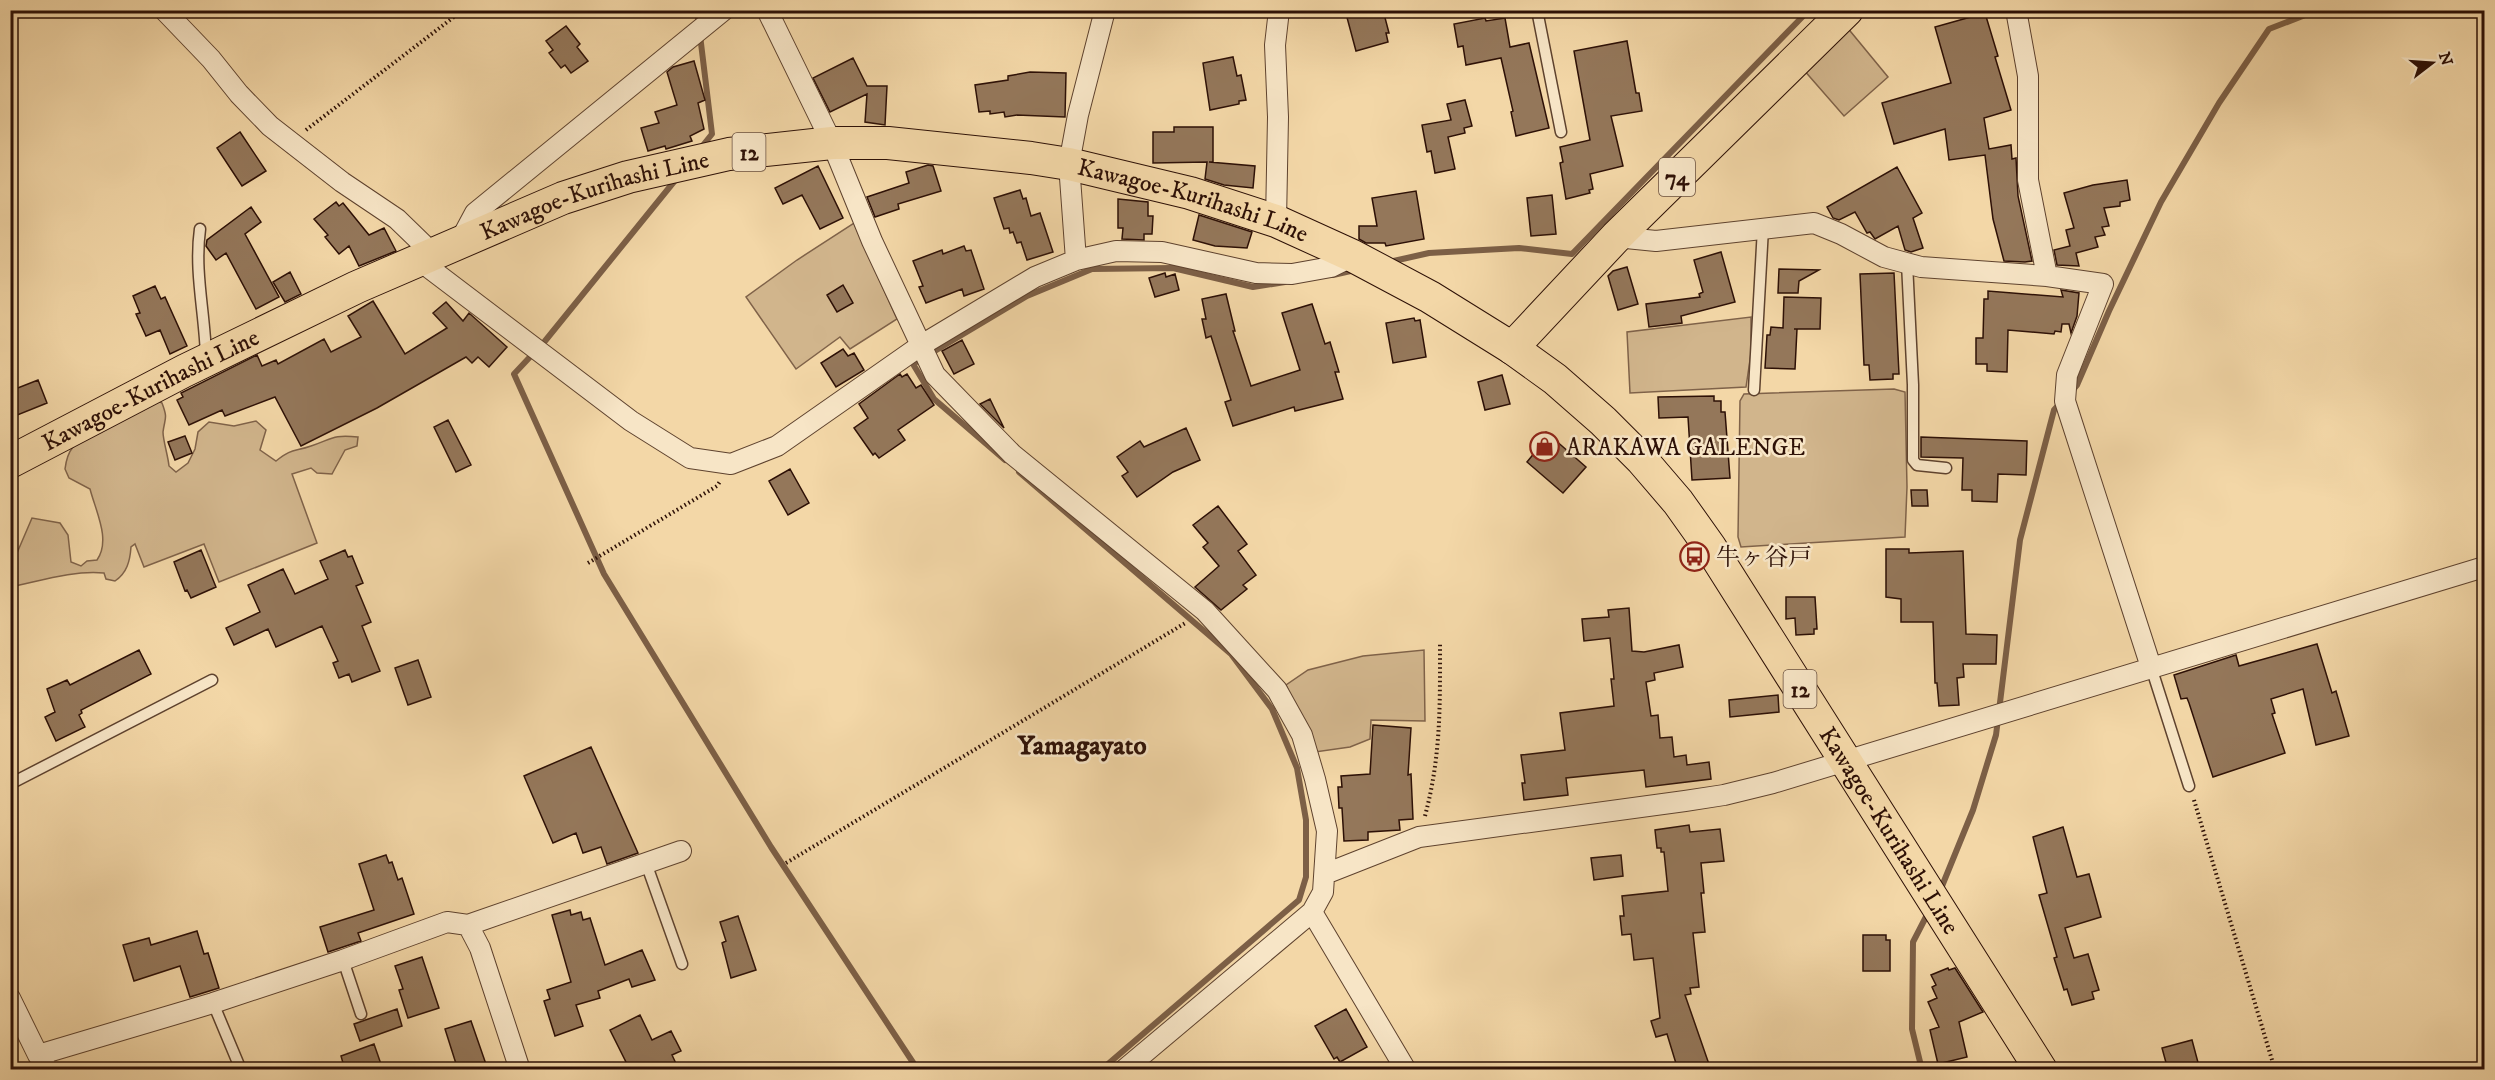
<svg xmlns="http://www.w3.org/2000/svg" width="2495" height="1080" viewBox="0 0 2495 1080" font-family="'IM FELL DW Pica','Noto Serif JP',serif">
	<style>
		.green { fill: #d1b58c; stroke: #7f6249; stroke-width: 1.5 }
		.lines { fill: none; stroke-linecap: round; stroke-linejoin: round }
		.stream { stroke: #7c5f46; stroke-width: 6 }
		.building { fill: #94775a; stroke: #2d1006; stroke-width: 1.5 }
		.lane-casing { stroke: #5e422e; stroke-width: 13 }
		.street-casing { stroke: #5e422e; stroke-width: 22 }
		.primary-casing { stroke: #2d1006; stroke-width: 34 }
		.path { stroke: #2d1006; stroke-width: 4; stroke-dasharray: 1.5 3; stroke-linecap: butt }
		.lane { stroke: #f7e5c6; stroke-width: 10 }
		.street { stroke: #f7e5c6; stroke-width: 20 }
		.primary { stroke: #f3d7a7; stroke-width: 32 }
		.labels { text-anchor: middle; stroke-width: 5; stroke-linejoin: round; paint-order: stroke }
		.shield { fill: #f7e5c6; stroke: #6a5040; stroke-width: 1.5 }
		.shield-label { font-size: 22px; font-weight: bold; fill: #2d1006 }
		.street-label { font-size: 24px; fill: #2d1006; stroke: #f7e5c6 }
		.poi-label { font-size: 24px; fill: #2d1006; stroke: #f7e5c6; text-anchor: start }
		.quarter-label { font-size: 27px; font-weight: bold; fill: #2d1006; stroke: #f7e5c6 }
	</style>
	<rect width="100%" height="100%" fill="#f3d7a7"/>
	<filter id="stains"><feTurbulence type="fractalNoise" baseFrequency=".00333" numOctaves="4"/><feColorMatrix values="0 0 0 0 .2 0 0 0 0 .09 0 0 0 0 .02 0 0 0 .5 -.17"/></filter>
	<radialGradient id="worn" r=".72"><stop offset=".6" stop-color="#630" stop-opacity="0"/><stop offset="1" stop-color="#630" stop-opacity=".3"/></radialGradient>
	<!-- green -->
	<path class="green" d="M1846,26L1888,77L1844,116L1803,69Z
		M854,223L897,319L850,349L840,337L796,369L746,297L797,260Z
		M1751,317V353L1746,387L1630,393L1627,332Z
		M1894,389L1905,392L1907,487L1905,537L1741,547L1738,537L1740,401L1744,394Z
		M154,398L162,403C168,419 165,417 163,432C163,440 168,456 169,466L176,472L188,463L195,449L198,432L209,422L234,426L256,421L266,430L260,450L276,461C292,448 294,452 311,446C332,439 333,434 358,437L357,446L345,450L332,474L317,473L311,468L292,474L317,543L219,582L204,544L144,567L135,544L131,547C130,561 127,573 115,581L106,579L104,573C73,570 40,581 11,587V567L32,518L60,523L68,535L71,562L81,566L87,561L97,560C111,540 96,512 90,489L69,478L65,469C66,461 68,453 73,447C89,429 132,410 154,398Z
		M1424,650L1425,721L1371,720L1370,739L1350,747L1315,752L1286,685L1308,670L1363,656Z"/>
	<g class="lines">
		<!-- stream -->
		<path class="stream" d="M697,10L699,25
			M700,35L712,134L700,149
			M677,178L545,341L514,374L604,574L771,847L918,1070
			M1389,262L1429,253L1519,248L1572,254L1809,10
			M1333,275L1355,270
			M2071,392L2077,385L2109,311L2161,202L2219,103L2269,29L2318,10
			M1005,460L934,399L913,364L1027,296L1092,269L1173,268L1253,287L1285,282
			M1019,472L1231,654L1272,709L1297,768L1306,820V877L1299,900L1101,1070
			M1940,891L1973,810L1996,735L2020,540L2054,410L2062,401
			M1922,1070L1912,1029L1913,942L1929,911"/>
	</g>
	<!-- building -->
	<path class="building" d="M1345,10H1383L1389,33H1386L1388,42L1356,51Z
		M1985,13L1998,56L1995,57L2011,110L1984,118L1989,149L2011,145L2012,159L2016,158L2018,196L2032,261L2025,262L2004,261L1993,219L1985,155L1949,160L1945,129L1894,144L1882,103L1951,83L1935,27Z
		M1485,18L1486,21L1505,18L1510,47L1529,43L1549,128L1516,136L1511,112L1513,111L1501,58L1466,65L1463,46L1458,47L1454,24Z
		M566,26L580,44L577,47L588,61L571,73L565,65L561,68L549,53L553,50L546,41Z
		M1627,41L1636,93H1639L1642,111L1611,116L1623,166L1590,174L1593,189L1589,190L1590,193L1566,199L1560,163L1563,162L1560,147L1590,140L1574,51Z
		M1233,57L1237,76L1241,75L1246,100L1239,101V104L1210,110L1203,63Z
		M853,58L867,86H887L885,125L865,122L867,94L830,112L813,78Z
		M694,61L705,100L698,103L704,129L690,136L692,141L666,149L665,146L648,151L641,128L659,123L655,112L677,105L667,72L673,67Z
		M1030,72L1066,73L1065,117L1017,115L1005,117L1004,112L990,114V111L979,112L975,85L1008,80V76Z
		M1465,100L1472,126L1464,128L1465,133L1448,137L1455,169L1435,173L1431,151L1427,152L1422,125L1451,120L1447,104Z
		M1174,127H1213V162H1209L1255,166L1253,188L1224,185L1205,179L1207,162L1153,163V132H1174Z
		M240,132L266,171L242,186L217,148Z
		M928,165L933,166L941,191L898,204L899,209L875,217L867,197L909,183L906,172Z
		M818,166L843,218L820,229L802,195L783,204L775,188Z
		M1897,167L1922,213L1913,218L1923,248L1911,252L1905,250L1898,226L1875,239L1870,232L1867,233L1855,212L1839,220L1833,218L1827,207Z
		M2127,180L2130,200L2120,202V206L2104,208L2109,226L2102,227L2105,235L2095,237L2098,247L2076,253L2079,266L2057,265L2054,250L2070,246L2066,230L2074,228L2064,193L2093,185Z
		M1020,190L1023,199L1026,198L1031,216L1040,213L1053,252L1027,260L1021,242L1017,243L1013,232L1010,233L1009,228L1004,229L994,198Z
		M1416,191L1424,239L1386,246L1385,243H1366L1359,239V226H1377L1372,198Z
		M1552,195L1556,234L1531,236L1527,198Z
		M1118,199L1148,202V216H1153L1152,234H1144V240L1122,239L1123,228H1118Z
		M336,202L339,206L343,203L369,235L384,228L396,251L359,266L349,246L339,254L325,237L328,235L314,219Z
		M251,207L261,222L245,234L279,297L256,309L226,253L216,260L206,246L207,240Z
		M1199,215L1252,232L1247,248L1215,246L1193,240Z
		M964,246L966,251L971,250L984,289L964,296L962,289L926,303L919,287L923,286L913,261L942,250L943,254Z
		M1721,252L1735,302L1681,316L1682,323L1649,327L1646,304L1700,297L1699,294L1703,292L1694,260Z
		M1627,267L1638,304L1618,310L1608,276L1613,271Z
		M1779,269L1819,270L1799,281L1798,293H1778Z
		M290,272L301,294L285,302L273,282Z
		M1165,273L1166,277L1175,274L1179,290L1155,297L1149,278Z
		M1894,273L1899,374H1893V379L1870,380L1869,365H1864L1860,274Z
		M843,285L853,303L837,312L827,295Z
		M155,286L161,299L165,297L187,346L170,354L160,330L146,336L136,314L140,313L133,296Z
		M2061,290L2079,293L2077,316L2071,333L2069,324H2062L2061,332L2055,331L2054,334L2008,330L2007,372L1987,371V364H1976V338H1983L1984,299H1988V291L2063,297Z
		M1226,294L1235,331H1233L1251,386L1300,370L1282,313L1312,304L1325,344L1330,342L1339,372H1335L1343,399L1295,411L1294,407L1233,426L1225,402L1231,400L1211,336L1206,338L1202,319H1206L1202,299Z
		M1784,297L1821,298L1820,329H1794H1797L1795,369L1765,368L1767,335H1770L1771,327L1783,328Z
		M373,301L405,354L447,328L433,313L446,302L463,321L469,313L507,347L489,367L478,357L472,363L466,357L377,408L301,446L275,397L225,416L222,410L189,425L177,400L183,397L181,393L257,355L262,366L276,360L278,364L324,339L331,352L361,337L348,316Z
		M1414,318L1415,321L1420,320L1426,357L1393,363L1386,323Z
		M962,340L974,364L954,374L942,351Z
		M843,349L848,356L854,353L864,370L836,387L821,363Z
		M900,374L902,377L907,374L916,388L921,385L934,405L898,430L905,440L879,458L875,453L873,455L854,428L868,418L859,404Z
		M1502,375L1510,404L1485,410L1478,382Z
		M38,380L47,403L10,418V391Z
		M1714,396V401H1721V412H1725L1730,478L1692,480L1688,417L1659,418L1658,397Z
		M990,399L1004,428L980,404Z
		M448,420L471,465L456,472L434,427Z
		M1186,428L1200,460L1173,472L1137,497L1122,476L1128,472L1117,457L1140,441L1144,447Z
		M1546,432L1586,467L1563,493L1527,462L1536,451L1532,448Z
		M185,436L192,453L175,460L168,442Z
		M1921,437L2027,441L2026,475L1998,474L1997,502L1972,501V490H1962L1963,458L1921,457Z
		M790,469L809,503L788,515L769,481Z
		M1911,490H1927L1928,506H1912Z
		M1218,506L1247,544L1238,551L1256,575L1243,585L1247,589L1221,610L1195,587L1219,566L1203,547L1208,543L1193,525Z
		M1886,549H1909V553L1963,551L1966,634L1997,635L1996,664H1963L1964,677L1957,678L1959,705L1939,706L1937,683H1935L1933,622H1901V599L1886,597Z
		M201,550L216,587L191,598L187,590L185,591L174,562Z
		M345,550L348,557L352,556L363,583L356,586L371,622L362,626L380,671L352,682L349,674L339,678L333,663L338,661L322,626L276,647L268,629L234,645L226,628L260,612L248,585L283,569L295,594L328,579L320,561Z
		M1786,597H1815L1817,629H1814V634L1796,635L1795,618L1786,619Z
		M1629,608L1632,651L1644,652L1679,645L1683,667L1654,673L1655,680L1646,682L1651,716L1658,715L1660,738L1672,737L1674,757L1686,755L1687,765L1709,762L1711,779L1646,787L1644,770L1566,778L1568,795L1524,800L1522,783H1525L1521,755L1565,750L1560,713L1614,706L1611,679H1614L1610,638L1584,641L1582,619L1609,617L1608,610Z
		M2317,644L2332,693L2336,691L2349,736L2316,745L2303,689L2271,699L2275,713L2272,714L2285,753L2213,777L2189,703L2187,698L2181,699L2174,675L2236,655L2239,666Z
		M139,650L151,674L81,710L82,713L79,715L85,727L56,741L45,717L55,712L47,689L67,680L70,685Z
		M418,660L431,697L408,705L395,668Z
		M1778,695L1779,712L1730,717L1729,700Z
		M1373,725L1411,728L1408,775L1411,774L1413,819L1399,820L1400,830L1368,832V840L1344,841L1342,808H1339L1338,787H1342L1341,776L1370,774Z
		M591,747L638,853L607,864L601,847L583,853L576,833L553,843L524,776Z
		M1689,825L1690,832L1720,829L1724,861L1701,863L1704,893H1701L1705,932L1693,933L1699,987L1690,988L1691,994L1685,995L1711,1070H1678L1667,1034L1656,1037L1651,1021L1660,1018L1653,958L1634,960L1631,934L1622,935L1620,916H1624L1622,896L1668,891L1664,852H1661V848H1657L1655,830Z
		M2063,827L2077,877L2089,874L2101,917L2065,928L2074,958L2088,954L2099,990L2092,992L2094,999L2072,1005L2067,989L2064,990L2054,958L2057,957L2039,895L2047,893L2033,837Z
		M386,855L389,863L392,862L398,880L402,878L414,914L358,933L361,941L328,952L320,927L374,910L359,864Z
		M1621,855L1623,876L1594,880L1591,858Z
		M570,910L571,915L581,912L583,920L590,918L605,965L642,950L655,980L632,987L629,979L598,991L600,998L576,1005L583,1026L555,1036L544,1001L550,999L547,990L571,982L552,915Z
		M738,916L756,970L731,978L722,943L726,941L720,922Z
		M197,931L204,954L208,953L219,988L190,997L180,966L134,981L123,945L149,938L151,945Z
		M1863,935H1886V940H1890V971H1863Z
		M422,957L439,1008L408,1018L399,990L403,989L395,966Z
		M1948,968L1949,970L1955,968L1983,1012L1959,1022L1967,1057L1938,1064L1930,1030L1939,1027L1928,1002L1937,998L1932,987L1936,985L1931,975Z
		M397,1009L402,1026L360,1041L354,1024Z
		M1346,1009L1367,1047L1340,1062L1337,1057L1334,1059L1315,1026Z
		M640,1015L652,1040L671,1031L681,1051L672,1055L679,1070H630L610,1030Z
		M471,1021L488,1070H458L445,1029Z
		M2192,1040L2200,1070H2168L2162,1048Z
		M374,1044L383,1070H345L341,1056Z"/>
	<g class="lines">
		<defs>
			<path id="lane" d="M1537,10L1561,132
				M200,229C194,272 205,314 206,357
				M1907,263L1913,385V460L1917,465L1946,468
				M1754,390L1763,228
				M2151,667L2189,786
				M10,784L212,680
				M646,863L682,964
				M343,960L361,1014
				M213,1003L241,1070"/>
			<path id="street" d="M164,10L211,59L239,94L270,126L342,182L397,219L432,253
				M767,10L832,143L872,241L935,375L1012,454L1205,611L1277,690L1302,735L1315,779L1327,831L1323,892L1312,912L1124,1070
				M2016,10L2028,76V180L2047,276
				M1276,221L1278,117L1275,45L1279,10
				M1616,237L1656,241L1814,223L1841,234L1884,257L1921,267L2047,276L2103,284L2067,375L2065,401L2151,667
				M460,241L475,213L724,10
				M1076,260L1069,164L1078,115L1105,10
				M420,261L631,421L690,458L731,464L777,446L920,346L1035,277L1076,260L1116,251L1162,252L1256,273L1292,274L1331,267L1353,256
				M1325,874L1419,837L1685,801L1724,795L1773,783L2484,567
				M1312,912L1406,1070
				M468,925L681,851
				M10,998L38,1055L48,1070
				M38,1055L213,1003L343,960L447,922L468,925L480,948L520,1070"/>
			<g id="primary">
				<path d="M1512,348L1616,237L1847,10"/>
				<path id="s1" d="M10,462L184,371L357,287L563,198L628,177L729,154L832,143H888L1031,158L1069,164L1190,193L1276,221L1353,256L1430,297L1512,348L1555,379L1603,421L1642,460L1678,502L1710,547L2041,1070"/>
			</g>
		</defs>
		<!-- lane casing -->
		<use href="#lane" class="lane-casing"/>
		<!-- street casing -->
		<use href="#street" class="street-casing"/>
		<!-- primary casing -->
		<use href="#primary" class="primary-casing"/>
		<!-- path -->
		<path class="path" d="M306,130L463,10
			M588,563L717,486L721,480
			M2194,800L2275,1070
			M1425,816C1441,756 1440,706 1440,644
			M786,863L1187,622"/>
		<!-- lane -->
		<use href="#lane" class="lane"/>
		<!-- street -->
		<use href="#street" class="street"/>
		<!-- primary -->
		<use href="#primary" class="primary"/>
	</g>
	<!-- icons -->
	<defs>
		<symbol id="shop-ring" viewBox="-11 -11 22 22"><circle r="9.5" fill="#f7e5c6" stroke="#8f2418" stroke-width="1.5"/><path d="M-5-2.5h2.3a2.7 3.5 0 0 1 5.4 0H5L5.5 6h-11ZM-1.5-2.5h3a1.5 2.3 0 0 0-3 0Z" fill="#8f2418"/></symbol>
		<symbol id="bus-ring" viewBox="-11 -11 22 22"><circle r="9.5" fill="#f7e5c6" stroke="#8f2418" stroke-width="1.5"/><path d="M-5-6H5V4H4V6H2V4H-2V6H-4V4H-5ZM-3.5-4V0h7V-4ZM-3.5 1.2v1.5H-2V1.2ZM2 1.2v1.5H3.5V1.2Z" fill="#8f2418"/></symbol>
	</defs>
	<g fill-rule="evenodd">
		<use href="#shop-ring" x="1528" y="430" width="33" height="33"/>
		<use href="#bus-ring" x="1678" y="540" width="33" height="33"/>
	</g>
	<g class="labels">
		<!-- shield labels -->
		<g class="shield">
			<rect x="732.5" y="133" width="33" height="38" rx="4.5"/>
			<rect x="1659" y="158" width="36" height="38" rx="4.5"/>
			<rect x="1783.5" y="670" width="33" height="38" rx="4.5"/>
		</g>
		<g class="shield-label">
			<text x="749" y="160">12</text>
			<text x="1677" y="185">74</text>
			<text x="1800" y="697">12</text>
		</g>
		<!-- street labels -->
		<g class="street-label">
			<text dy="8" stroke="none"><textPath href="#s1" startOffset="644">Kawagoe-Kurihashi Line</textPath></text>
			<text dy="8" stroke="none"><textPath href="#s1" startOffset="1256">Kawagoe-Kurihashi Line</textPath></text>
			<text dy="8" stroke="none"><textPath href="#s1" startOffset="158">Kawagoe-Kurihashi Line</textPath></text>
			<text dy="8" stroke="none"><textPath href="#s1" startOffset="2228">Kawagoe-Kurihashi Line</textPath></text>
		</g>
		<!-- poi labels -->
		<g class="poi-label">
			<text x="1566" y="455">ARAKAWA GALENGE</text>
			<text x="1716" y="565">牛ヶ谷戸</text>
		</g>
		<!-- quarter labels -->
		<g class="quarter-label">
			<text x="1082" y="754">Yamagayato</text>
		</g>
	</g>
	<!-- margin -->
	<rect width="2495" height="1080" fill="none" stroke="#f3d7a7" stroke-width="36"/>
	<rect x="12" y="12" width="2471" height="1056" fill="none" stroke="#2d1006" stroke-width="3"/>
	<rect x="18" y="18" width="2459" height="1044" fill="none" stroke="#2d1006" stroke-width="1.5"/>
	<!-- north arrow -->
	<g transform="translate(2432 63) rotate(73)" stroke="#f7e5c6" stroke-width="4.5" paint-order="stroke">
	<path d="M0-4.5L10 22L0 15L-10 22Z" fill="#2d1006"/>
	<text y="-9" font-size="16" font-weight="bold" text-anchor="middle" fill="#2d1006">N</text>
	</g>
	<rect width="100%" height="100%" filter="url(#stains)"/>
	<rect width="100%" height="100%" fill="url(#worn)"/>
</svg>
